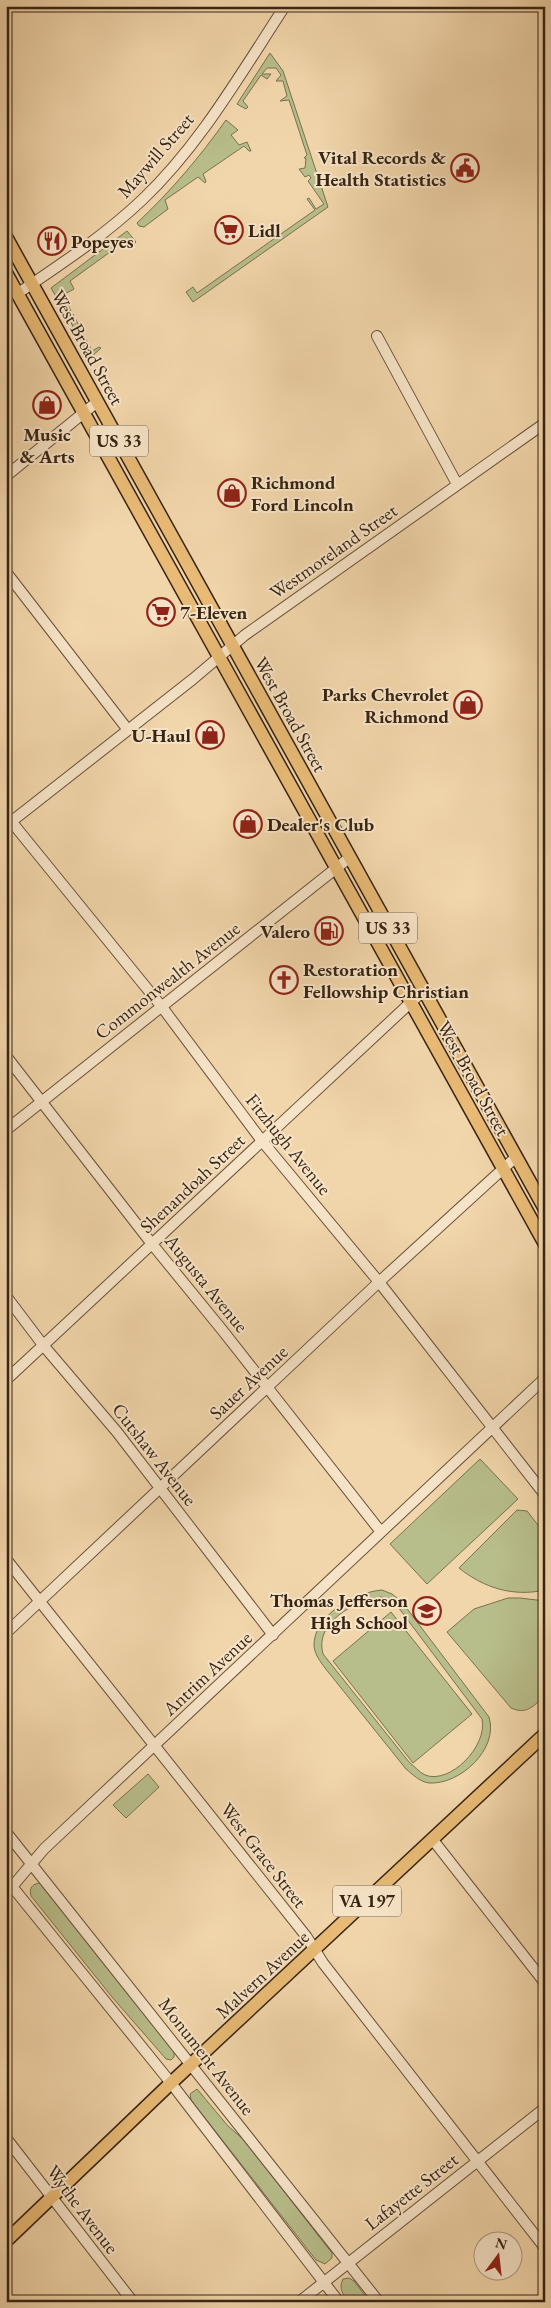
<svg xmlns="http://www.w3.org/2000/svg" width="551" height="2308" viewBox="0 0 551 2308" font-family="'EB Garamond',serif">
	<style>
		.green { fill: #b8be8b; stroke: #787150; fill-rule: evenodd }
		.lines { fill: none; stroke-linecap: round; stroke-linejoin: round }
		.minor-casing { stroke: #66503a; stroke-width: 12 }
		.major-casing { stroke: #372414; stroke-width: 15 }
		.minor { stroke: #f7e4c8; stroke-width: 10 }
		.major { stroke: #e9bb76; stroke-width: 12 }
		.labels { text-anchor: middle; stroke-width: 4; stroke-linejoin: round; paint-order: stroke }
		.shield { fill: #f7e4c8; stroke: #715e4a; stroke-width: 1 }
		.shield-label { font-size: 18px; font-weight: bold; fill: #372414 }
		.street-label { font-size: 19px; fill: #372414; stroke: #f7e4c8 }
		.poi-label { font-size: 19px; font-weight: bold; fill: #372414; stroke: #f7e4c8; text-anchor: start }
	</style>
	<rect width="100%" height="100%" fill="#f2d6ab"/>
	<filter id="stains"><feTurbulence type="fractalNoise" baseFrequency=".004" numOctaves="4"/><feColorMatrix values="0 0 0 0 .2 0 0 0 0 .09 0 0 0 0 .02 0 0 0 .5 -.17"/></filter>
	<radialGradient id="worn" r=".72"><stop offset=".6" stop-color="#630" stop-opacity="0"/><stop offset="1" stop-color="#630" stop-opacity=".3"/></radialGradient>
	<!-- green -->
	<path class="green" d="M270,53L283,71L328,207L193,302L186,292L193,287L197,293L315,210L307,199L309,198L316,209L324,204L308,181L311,178L309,175L305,177L299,169L305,168L306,158H304L307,155L289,100L280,101L287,96L283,81H276L281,75L276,68H267L262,74H271L267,79L261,75L243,101L248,107L246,109L237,104Z
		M226,120L238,130L231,135L239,145L247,142L251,151H249L244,146L203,174L206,181L205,183L198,177L165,200L168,209L144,227L139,226L137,223C171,191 199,158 226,120Z
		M127,231L136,242L132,245L128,239L70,281L74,289L63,295L71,311L66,314L51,288Z
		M73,314L92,351L99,347L101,348L90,358L68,317Z
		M480,1459L518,1499L427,1584L390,1544Z
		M517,1510L527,1511L545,1534V1590C513,1597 484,1588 459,1568Z
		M382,1590L392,1594L402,1602L489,1717C499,1749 460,1785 429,1783C420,1782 412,1774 406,1769L325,1668C320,1661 315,1655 314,1646C313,1615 356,1592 382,1590ZM381,1597L389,1599L398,1607L482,1719C488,1746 450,1785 425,1775C419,1772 414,1766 409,1762L323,1654C314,1622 355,1601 381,1597Z
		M508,1598H520L545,1601V1696C533,1706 527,1715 511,1708L447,1632L474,1609Z
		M391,1612L472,1714L413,1763L333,1661Z
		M148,1774L159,1787L126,1818L113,1805Z
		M40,1883L43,1885L174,2051V2057L171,2060L166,2059L112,1997L31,1896C29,1888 32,1884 40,1883Z
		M197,2089L228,2126L244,2140L332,2253V2258L325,2264L316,2260L191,2100L190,2094Z
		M349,2278L354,2281L370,2302H349C343,2294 338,2289 343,2279Z"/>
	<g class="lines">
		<defs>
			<path id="minor" d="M17,294C61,264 104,236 142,200C200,145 241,73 285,6
				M377,336L457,484
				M6,476L97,402
				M6,572L128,730
				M6,815L162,1007L262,1141L379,1282L545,1495
				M7,825L193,679L245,635L545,423
				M6,1056L152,1244L223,1331L381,1532
				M6,1130L349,858
				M6,1296L43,1345L117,1432L273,1635
				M6,1380L423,991
				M6,1559L306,1936L323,1963L545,2248
				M6,1633L379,1282L516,1157
				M6,1832L379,2302
				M433,1840L545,1983
				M6,1879L171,2083L339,2302
				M6,1894L44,1849L545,1378
				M6,2138L133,2302
				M299,2302L545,2108"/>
			<path id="major" d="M6,237L545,1209
				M6,273L545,1244
				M6,2241L171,2083L545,1734"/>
		</defs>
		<!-- minor casing -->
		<use href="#minor" class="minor-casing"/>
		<!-- major casing -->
		<use href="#major" class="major-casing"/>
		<!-- minor -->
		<use href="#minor" class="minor"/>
		<!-- major -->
		<use href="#major" class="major"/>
	</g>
	<!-- icons -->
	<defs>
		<symbol id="civic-ring" viewBox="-11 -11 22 22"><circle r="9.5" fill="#f7e4c8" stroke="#8f2418" stroke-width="1.5"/><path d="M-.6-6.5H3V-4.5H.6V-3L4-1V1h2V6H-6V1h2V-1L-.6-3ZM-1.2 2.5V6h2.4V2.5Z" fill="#8f2418"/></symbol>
		<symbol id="supermarket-ring" viewBox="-11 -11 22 22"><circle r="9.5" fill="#f7e4c8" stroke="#8f2418" stroke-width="1.5"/><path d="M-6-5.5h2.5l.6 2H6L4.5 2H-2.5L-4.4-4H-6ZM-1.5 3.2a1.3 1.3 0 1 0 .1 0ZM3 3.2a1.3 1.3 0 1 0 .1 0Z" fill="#8f2418"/></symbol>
		<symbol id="restaurant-ring" viewBox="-11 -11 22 22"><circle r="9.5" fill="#f7e4c8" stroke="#8f2418" stroke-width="1.5"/><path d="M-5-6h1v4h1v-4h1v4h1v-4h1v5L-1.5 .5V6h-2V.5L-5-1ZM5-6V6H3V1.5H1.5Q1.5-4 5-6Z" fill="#8f2418"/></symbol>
		<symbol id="shop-ring" viewBox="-11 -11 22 22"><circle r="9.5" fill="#f7e4c8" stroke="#8f2418" stroke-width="1.5"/><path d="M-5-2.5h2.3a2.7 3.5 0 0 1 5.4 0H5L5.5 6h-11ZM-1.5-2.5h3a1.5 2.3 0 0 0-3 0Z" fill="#8f2418"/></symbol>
		<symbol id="fuel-ring" viewBox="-11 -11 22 22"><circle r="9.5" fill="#f7e4c8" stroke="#8f2418" stroke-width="1.5"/><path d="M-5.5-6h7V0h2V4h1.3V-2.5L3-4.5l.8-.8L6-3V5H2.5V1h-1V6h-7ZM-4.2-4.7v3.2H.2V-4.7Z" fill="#8f2418"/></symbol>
		<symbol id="church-ring" viewBox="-11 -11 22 22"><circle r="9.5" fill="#f7e4c8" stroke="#8f2418" stroke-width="1.5"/><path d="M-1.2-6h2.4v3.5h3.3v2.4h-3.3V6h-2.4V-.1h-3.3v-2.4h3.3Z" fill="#8f2418"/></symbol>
		<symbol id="school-ring" viewBox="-11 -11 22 22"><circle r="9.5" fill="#f7e4c8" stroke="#8f2418" stroke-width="1.5"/><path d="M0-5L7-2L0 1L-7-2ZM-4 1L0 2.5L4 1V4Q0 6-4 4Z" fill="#8f2418"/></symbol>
	</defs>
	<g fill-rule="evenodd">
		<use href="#civic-ring" x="449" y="152" width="32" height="32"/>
		<use href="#supermarket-ring" x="213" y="214" width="32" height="32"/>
		<use href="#restaurant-ring" x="36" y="225" width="32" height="32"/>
		<use href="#shop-ring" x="31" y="389" width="32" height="32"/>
		<use href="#shop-ring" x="216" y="477" width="32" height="32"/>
		<use href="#supermarket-ring" x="145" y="596" width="32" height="32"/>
		<use href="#shop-ring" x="452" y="689" width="32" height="32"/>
		<use href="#shop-ring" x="194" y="719" width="32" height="32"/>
		<use href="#shop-ring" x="232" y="808" width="32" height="32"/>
		<use href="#fuel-ring" x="313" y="915" width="32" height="32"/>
		<use href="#church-ring" x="268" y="964" width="32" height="32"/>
		<use href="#school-ring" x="411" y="1595" width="32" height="32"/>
	</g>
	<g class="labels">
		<!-- shield labels -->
		<g class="shield">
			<rect x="90" y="425.5" width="58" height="31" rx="4"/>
			<rect x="359" y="912.5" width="58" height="31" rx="4"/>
			<rect x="333" y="1885.5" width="68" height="31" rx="4"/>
		</g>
		<g class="shield-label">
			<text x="119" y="447">US 33</text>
			<text x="388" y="934">US 33</text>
			<text x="367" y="1907">VA 197</text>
		</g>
		<!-- street labels -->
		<g class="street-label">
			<text transform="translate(155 155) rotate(-49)" y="7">Maywill Street</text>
			<text transform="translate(88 347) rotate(61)" y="7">West Broad Street</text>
			<text transform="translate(333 551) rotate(-35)" y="7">Westmoreland Street</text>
			<text transform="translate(291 714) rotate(61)" y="7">West Broad Street</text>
			<text transform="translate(167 980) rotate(-38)" y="7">Commonwealth Avenue</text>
			<text transform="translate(474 1078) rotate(61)" y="7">West Broad Street</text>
			<text transform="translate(289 1144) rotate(51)" y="7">Fitzhugh Avenue</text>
			<text transform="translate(192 1183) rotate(-43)" y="7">Shenandoah Street</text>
			<text transform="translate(207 1283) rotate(51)" y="7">Augusta Avenue</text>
			<text transform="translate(248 1382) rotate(-43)" y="7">Sauer Avenue</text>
			<text transform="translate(155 1454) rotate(52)" y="7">Cutshaw Avenue</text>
			<text transform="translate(207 1673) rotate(-43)" y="7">Antrim Avenue</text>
			<text transform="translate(264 1855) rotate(52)" y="7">West Grace Street</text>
			<text transform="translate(262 1974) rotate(-43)" y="7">Malvern Avenue</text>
			<text transform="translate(207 2056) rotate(52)" y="7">Monument Avenue</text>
			<text transform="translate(411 2191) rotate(-38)" y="7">Lafayette Street</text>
			<text transform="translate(83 2209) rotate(53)" y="7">Wythe Avenue</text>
		</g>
		<!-- poi labels -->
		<g class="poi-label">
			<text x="446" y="164" text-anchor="end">Vital Records &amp;<tspan x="446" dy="22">Health Statistics</tspan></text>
			<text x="248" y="237">Lidl</text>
			<text x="71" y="248">Popeyes</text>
			<text x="47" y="441" text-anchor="middle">Music<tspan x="47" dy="22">&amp; Arts</tspan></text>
			<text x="251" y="489">Richmond<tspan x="251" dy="22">Ford Lincoln</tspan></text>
			<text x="180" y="619">7-Eleven</text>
			<text x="449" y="701" text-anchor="end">Parks Chevrolet<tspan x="449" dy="22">Richmond</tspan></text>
			<text x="191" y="742" text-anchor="end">U-Haul</text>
			<text x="267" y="831">Dealer's Club</text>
			<text x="310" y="938" text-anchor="end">Valero</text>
			<text x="303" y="976">Restoration<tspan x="303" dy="22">Fellowship Christian</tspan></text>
			<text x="408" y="1607" text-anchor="end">Thomas Jefferson<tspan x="408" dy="22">High School</tspan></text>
		</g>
	</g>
	<!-- margin -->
	<rect width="551" height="2308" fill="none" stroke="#f2d6ab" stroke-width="25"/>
	<rect x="8" y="8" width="536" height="2293" fill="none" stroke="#372414" stroke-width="2.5"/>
	<rect x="12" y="12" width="526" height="2283" fill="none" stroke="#372414"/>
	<!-- north arrow -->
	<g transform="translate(498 2256) rotate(15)"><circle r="24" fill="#f7e4c8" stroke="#aa9780"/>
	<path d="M0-4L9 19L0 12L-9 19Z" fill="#8f2418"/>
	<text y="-8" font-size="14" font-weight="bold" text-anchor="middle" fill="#372414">N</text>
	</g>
	<rect width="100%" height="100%" filter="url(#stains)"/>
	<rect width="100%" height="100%" fill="url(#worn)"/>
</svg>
